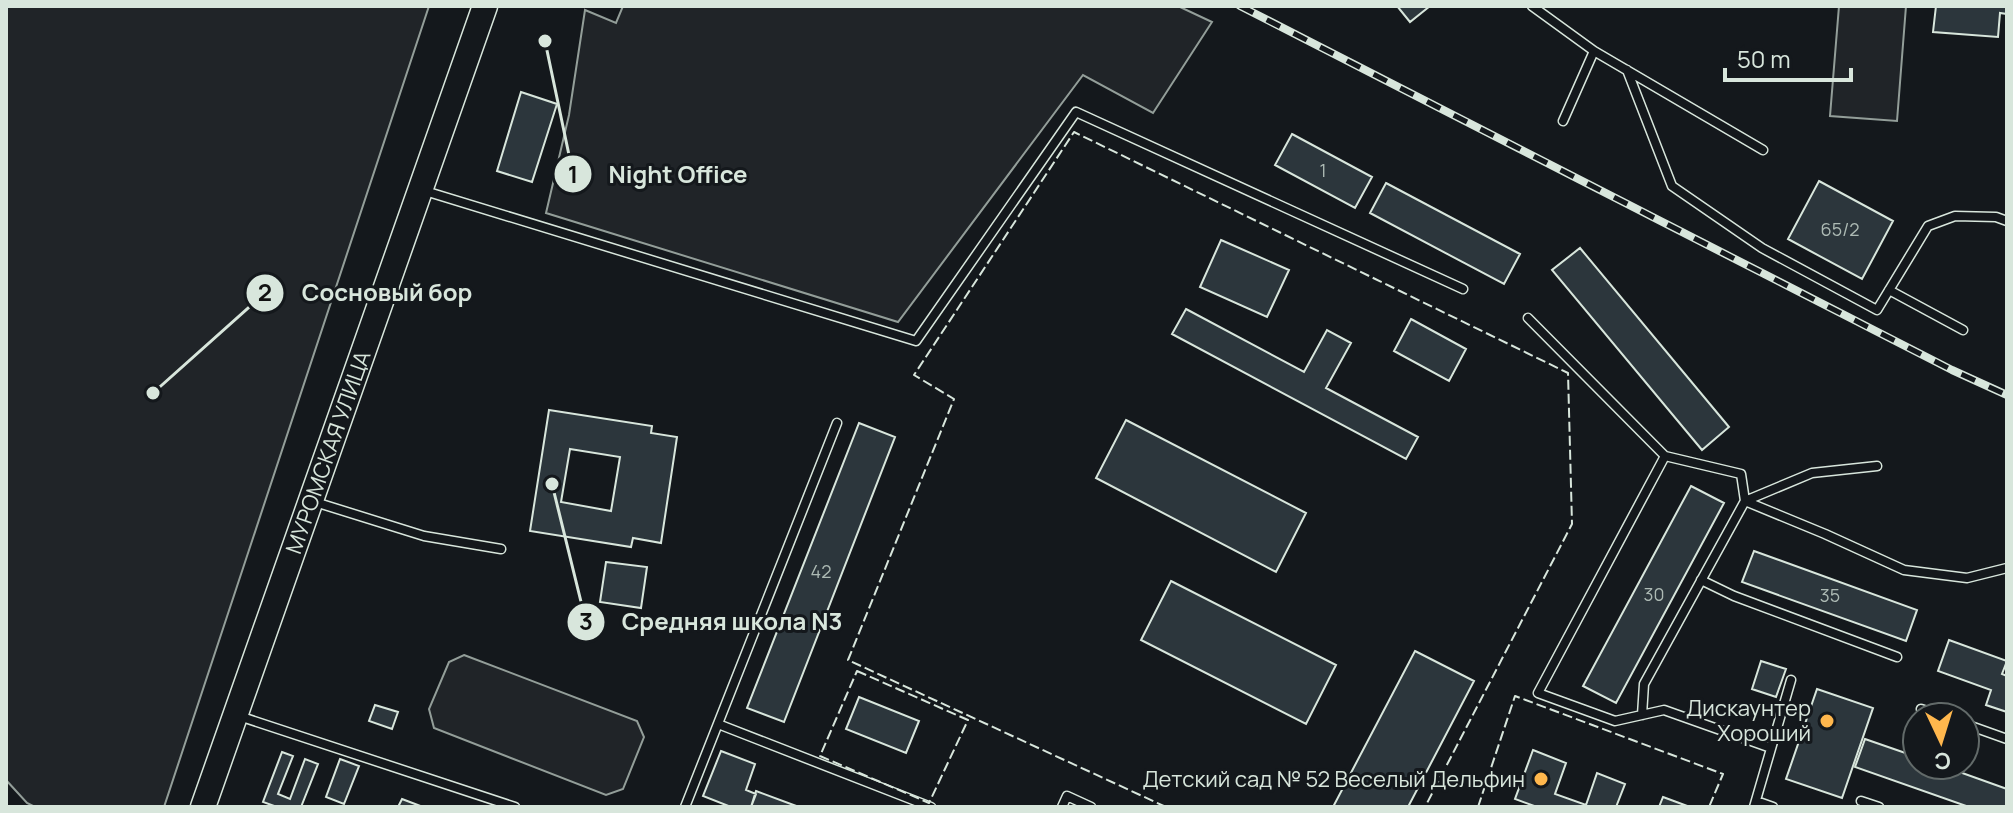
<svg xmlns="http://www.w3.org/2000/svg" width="2013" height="813" viewBox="0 0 2013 813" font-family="Manrope,sans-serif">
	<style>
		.green { fill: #202428; stroke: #939e99; stroke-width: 2 }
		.building { fill: #2c363c; stroke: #d8e6dc; stroke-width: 2; fill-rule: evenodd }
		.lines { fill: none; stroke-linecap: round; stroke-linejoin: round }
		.lane-casing { stroke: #d8e6dc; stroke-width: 11 }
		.primary-casing { stroke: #d8e6dc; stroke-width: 27 }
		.lane { stroke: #14181c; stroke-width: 8 }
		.primary { stroke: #14181c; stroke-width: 24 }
		.rail-casing { stroke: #d8e6dc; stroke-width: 8 }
		.rail { stroke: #14181c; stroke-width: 5; stroke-dasharray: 15; stroke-linecap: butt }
		.fence { stroke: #d8e6dc; stroke-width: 2; stroke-dasharray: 10 4; stroke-linecap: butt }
		.poi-dot { fill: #ffb74d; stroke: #14181c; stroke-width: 3 }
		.labels { text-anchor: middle; stroke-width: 6; stroke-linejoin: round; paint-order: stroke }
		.number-label { font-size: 18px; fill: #adbab4 }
		.street-label { font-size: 22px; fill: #d8e6dc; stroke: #14181c }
		.poi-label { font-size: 22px; fill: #d8e6dc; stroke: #14181c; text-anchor: end }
		.leader { fill: none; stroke: #d8e6dc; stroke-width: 3 }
		.callout-dot { fill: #d8e6dc; stroke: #14181c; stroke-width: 3 }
		.mark-label { font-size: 24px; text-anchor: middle; font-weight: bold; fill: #111 }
		.callout-label { font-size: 24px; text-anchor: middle; font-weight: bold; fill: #d8e6dc; stroke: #14181c; stroke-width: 6; stroke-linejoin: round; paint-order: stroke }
	</style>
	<rect width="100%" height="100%" fill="#14181c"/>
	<!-- green -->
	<path class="green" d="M6,6H429L164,807H35L27,803L6,780Z
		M623,6H1178L1212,22L1153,113L1083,75L898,322L546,213L569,115L585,10L616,23Z
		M1839,6H1906L1897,121L1830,116Z
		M464,655L637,721L644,737L623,789L606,795L434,728L429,709L449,662Z"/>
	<!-- building -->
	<path class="building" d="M1397,6H1430L1410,22Z
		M1936,6H2007V14L2000,13L1998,37L1933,32Z
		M521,92L557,104L532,182L497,171Z
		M1292,134L1372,177L1355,208L1275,165Z
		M1819,181L1893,221L1862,279L1788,239Z
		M1386,183L1520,254L1504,284L1370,213Z
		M1221,240L1289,270L1267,317L1200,287Z
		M1580,248L1729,427L1702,450L1552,270Z
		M1186,309L1304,372L1327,330L1351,343L1326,388L1418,437L1406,459L1172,334Z
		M1411,319L1466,349L1449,381L1394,351Z
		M549,410L652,426L651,433L677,437L661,543L633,538L631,547L530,531ZM570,449L620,457L611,511L561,502Z
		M1126,420L1306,513L1276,572L1096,478Z
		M859,423L895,437L784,722L747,708Z
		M1691,486L1724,503L1616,703L1583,686Z
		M1754,551L1917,610L1906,641L1742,582Z
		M606,562L647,567L641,608L600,602Z
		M1171,581L1336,665L1306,724L1141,640Z
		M1949,640L2007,661L2002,674L2007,676V712L1986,705L1991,690L1938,671Z
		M1415,651L1474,681L1408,807H1333Z
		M1761,661L1786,669L1776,697L1752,689Z
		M1817,689L1873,708L1842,798L1786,779Z
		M859,697L919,721L906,753L846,729Z
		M375,705L398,712L392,729L369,721Z
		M1865,739L1917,757V765H1940L2007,789V807H1969L1855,767Z
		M1533,750L1566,763L1555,794L1586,805L1597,773L1625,784L1616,807H1537L1515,799Z
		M721,751L755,764L746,790L756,794L751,807H731L703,796Z
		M282,752L293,756L278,794L290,799L305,759L318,764L301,807H277L263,802Z
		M340,759L359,766L344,804L326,797Z
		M756,791L799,807H751Z
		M1663,797L1690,807H1659Z
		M402,799L423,807H398Z"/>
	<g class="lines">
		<defs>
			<path id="lane" d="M1532,6L1594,51L1563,121
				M1594,51L1763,150
				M1627,70L1672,186L1762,248L1877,310L1928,226L1955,216L1996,217L2007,221
				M425,191L916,341L1076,112L1463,289
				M1889,290L1963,330
				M1528,318L1665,456L1741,474L1745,501L1812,473L1877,466
				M1665,456L1538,693L1615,721L1664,710L1771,748
				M315,502L424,536L501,549
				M1701,580L1734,596L1897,657
				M1921,709L1945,717
				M236,715L515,807
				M1642,715L1644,684L1745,501L1825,534L1904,570L1967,578L2007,568
				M718,724L931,807
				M1965,724L2007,739
				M1756,801L1773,807
				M1861,801L1879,807
				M685,807L837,423
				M1062,807L1067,796L1091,807
				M1754,807L1791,680"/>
			<g id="primary">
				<path id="s1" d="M203,807L485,6"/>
			</g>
		</defs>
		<!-- lane casing -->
		<use href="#lane" class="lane-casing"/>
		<!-- primary casing -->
		<use href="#primary" class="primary-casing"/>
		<!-- lane -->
		<use href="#lane" class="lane"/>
		<!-- primary -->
		<use href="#primary" class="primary"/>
		<defs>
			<path id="rail" d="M1240,6L1952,370L2007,395"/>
		</defs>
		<!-- rail casing -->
		<use href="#rail" class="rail-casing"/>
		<!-- rail -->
		<use href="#rail" class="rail"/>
		<!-- fence -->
		<path class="fence" d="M857,671L968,720L929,803L820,756Z
			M1166,807L848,660L954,399L914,375L1074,132L1568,373L1572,524L1425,807
			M1478,807L1515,696L1723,774L1709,807"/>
	</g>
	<!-- markers -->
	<g class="poi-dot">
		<circle cx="1827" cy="721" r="8"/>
		<circle cx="1541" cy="779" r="8"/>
	</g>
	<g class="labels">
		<!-- number labels -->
		<g class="number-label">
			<text x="1323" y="177">1</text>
			<text x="1840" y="236">65/2</text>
			<text x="821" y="578">42</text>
			<text x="1654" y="601">30</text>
			<text x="1830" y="602">35</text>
		</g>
		<!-- street labels -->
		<g class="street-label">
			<text dy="8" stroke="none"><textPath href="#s1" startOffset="376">МУРОМСКАЯ УЛИЦА</textPath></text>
		</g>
		<!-- poi labels -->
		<g class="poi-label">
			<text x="1811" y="716">Дискаунтер<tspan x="1811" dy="25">Хороший</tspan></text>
			<text x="1525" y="787">Детский сад № 52 Веселый Дельфин</text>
		</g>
	</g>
	<!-- callouts -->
	<path class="leader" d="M545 41L573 174M153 393L265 293M552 484L586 622"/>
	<g class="callout-dot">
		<circle cx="545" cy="41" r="8"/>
		<circle cx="153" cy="393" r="8"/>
		<circle cx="552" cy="484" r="8"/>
		<circle cx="573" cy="174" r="20"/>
		<circle cx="265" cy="293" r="20"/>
		<circle cx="586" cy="622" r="20"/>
	</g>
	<g class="mark-label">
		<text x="573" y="183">1</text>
		<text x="265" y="301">2</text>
		<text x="586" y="630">3</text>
	</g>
	<g class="callout-label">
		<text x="678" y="183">Night Office</text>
		<text x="387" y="301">Сосновый бор</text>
		<text x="732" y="630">Средняя школа N3</text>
	</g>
	<!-- border -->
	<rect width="2013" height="813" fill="none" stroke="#d8e6dc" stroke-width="16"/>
	<!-- north arrow -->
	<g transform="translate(1941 741) rotate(176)"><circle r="38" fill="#14181c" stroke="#626a69" stroke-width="2"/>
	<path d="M0-6L14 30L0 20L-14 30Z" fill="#ffb74d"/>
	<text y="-12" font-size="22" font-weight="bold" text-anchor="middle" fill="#d8e6dc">С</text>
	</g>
	<!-- scale -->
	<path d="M1725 68v12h126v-12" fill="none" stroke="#d8e6dc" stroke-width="4"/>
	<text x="1737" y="68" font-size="24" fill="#d8e6dc" stroke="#14181c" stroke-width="6" paint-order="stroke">50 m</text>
</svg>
